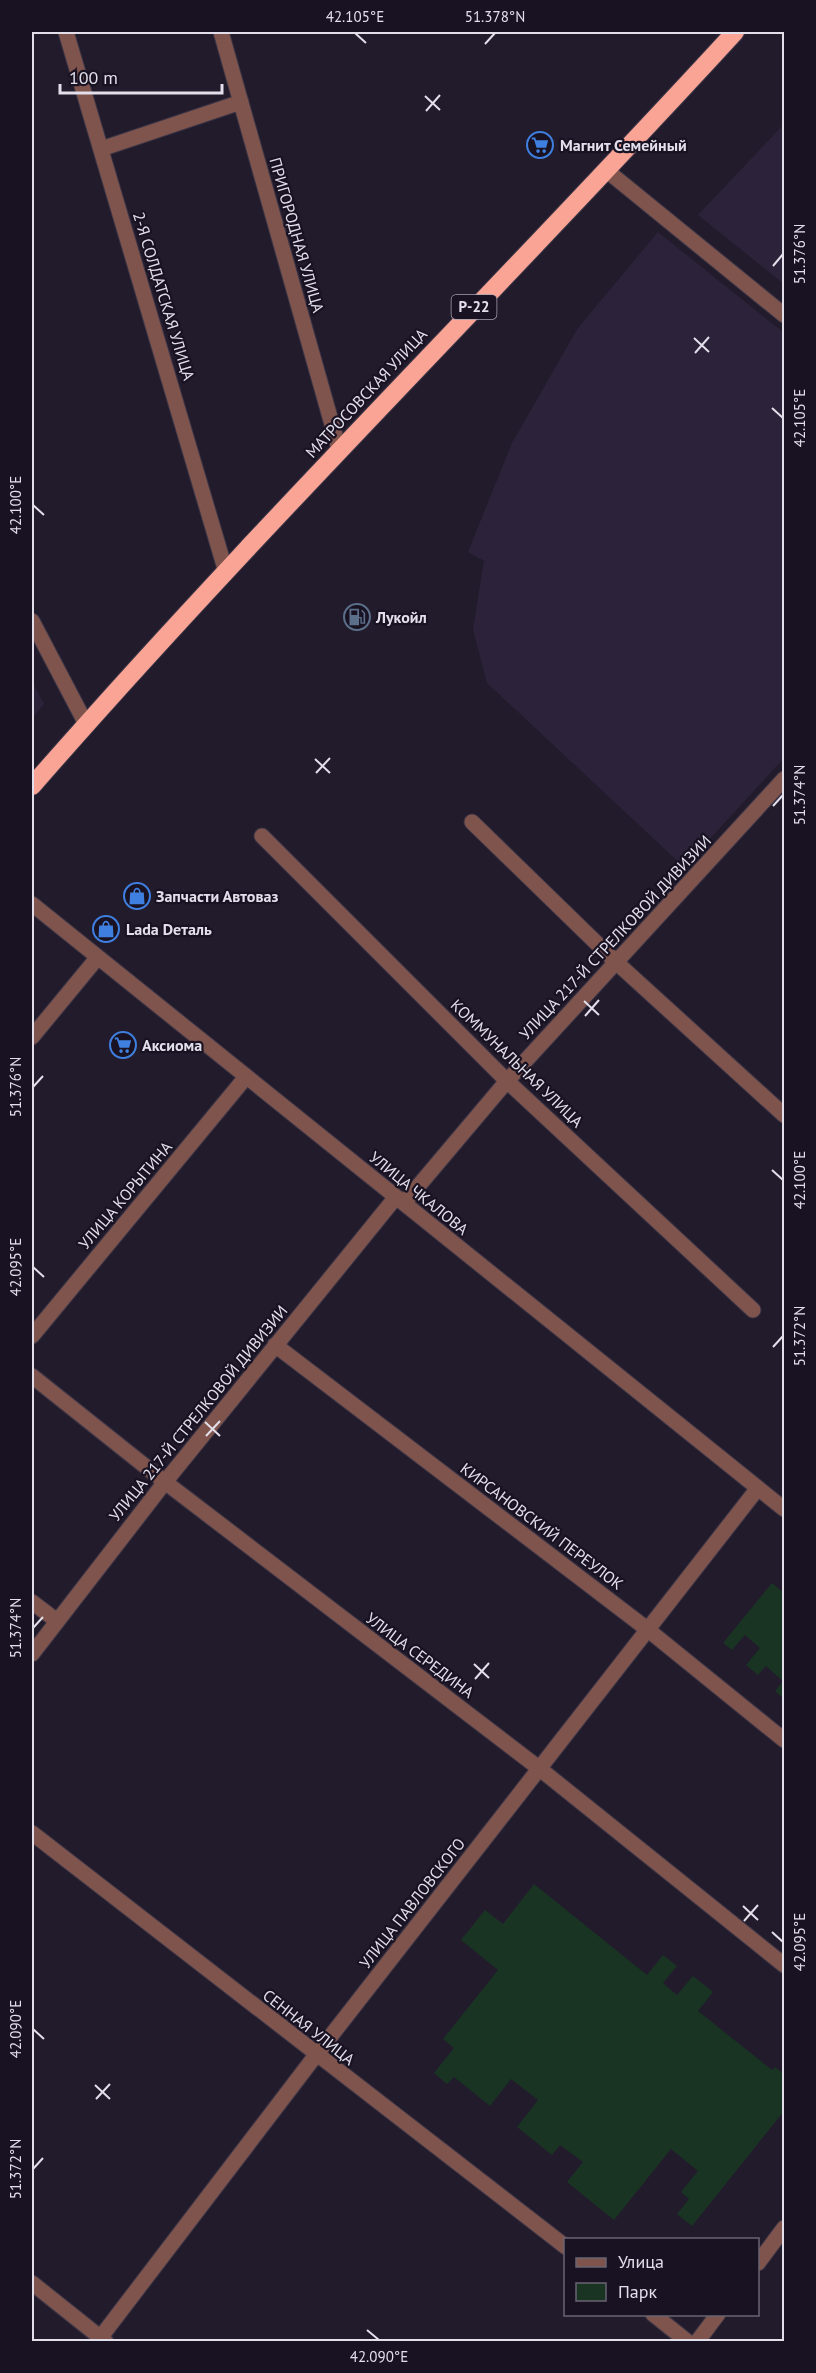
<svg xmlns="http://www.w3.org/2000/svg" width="816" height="2373" viewBox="0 0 816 2373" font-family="'PT Sans',sans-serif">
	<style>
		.built { fill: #2c233a }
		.green { fill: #1a3424 }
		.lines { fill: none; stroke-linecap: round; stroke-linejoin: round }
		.minor-casing { stroke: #3d3647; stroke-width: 17 }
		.highway-casing { stroke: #3d3647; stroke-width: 20 }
		.minor { stroke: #7f544d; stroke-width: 15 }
		.highway { stroke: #faa495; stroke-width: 18 }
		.ticks { fill: none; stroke: #e2deea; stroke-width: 2 }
		.labels { text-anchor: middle; stroke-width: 4.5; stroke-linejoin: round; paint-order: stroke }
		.shield { fill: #181222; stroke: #a5a1ae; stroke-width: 1.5 }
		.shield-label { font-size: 15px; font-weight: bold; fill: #e2deea }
		.poi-label { font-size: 16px; font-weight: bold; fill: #e2deea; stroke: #181222; text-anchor: start }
		.street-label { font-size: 16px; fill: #e2deea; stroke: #181222 }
		.neatline { fill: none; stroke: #e2deea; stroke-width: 2 }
		.ticks-label { font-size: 15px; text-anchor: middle; fill: #e2deea }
	</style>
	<rect width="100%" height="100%" fill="#221b2c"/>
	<!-- built -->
	<path class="built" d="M784,124V284L698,215Z
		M658,232L784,333V758L684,867L487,683L473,629L484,561L468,552L512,443L578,328Z
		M32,681L44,704L32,719Z"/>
	<!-- green -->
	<path class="green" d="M772,1583L784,1593V1699L775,1691L783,1681L766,1666L758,1675L746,1665L760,1648L745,1635L732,1650L723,1643Z
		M534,1884L647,1975L663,1955L677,1966L663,1983L677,1995L693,1976L713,1992L698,2011L772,2070L775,2067L784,2074V2111L692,2226L677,2214L689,2199L681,2192L698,2171L671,2149L614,2220L567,2182L583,2162L560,2145L552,2155L517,2127L538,2100L511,2079L490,2106L454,2077L447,2084L434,2073L454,2048L443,2039L498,1970L461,1940L485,1910L503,1924Z"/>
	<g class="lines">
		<defs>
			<path id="minor" d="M66,32L226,572
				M221,32L339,449
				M101,149L241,102
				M606,170L784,315
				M32,621L86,724
				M472,822L617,963L784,1115
				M262,836L507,1081L753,1310
				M32,904L784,1509
				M32,1037L98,957
				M404,1203L507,1081L784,779
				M32,1336L246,1077
				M275,1345L647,1629L784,1740
				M32,1376L165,1482L540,1769L784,1965
				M32,1602L57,1621
				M32,1654L165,1482L396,1197
				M32,1833L566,2247
				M758,2263L784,2228
				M32,2283L106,2342
				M653,2314L688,2342
				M97,2342L316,2055L758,1488
				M697,2342L718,2314"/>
			<path id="highway" d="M32,786C258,527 503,285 735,32"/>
		</defs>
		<!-- minor casing -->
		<use href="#minor" class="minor-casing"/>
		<!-- highway casing -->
		<use href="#highway" class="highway-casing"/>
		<!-- minor -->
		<use href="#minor" class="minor"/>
		<!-- highway -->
		<use href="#highway" class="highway"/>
	</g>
	<!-- ticks -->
	<path class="ticks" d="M355,33L366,43M485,44L495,33M425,96L440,110M426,111L440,95M773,266L783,254M694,338L709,352M695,353L709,337M772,408L783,418M33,505L44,515M315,759L330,773M316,773L330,758M773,806L783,795M584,1001L599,1015M585,1016L599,1000M33,1087L43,1076M772,1170L783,1180M33,1267L44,1277M773,1347L783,1336M205,1422L220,1436M206,1436L220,1421M33,1628L43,1617M474,1664L489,1678M475,1679L489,1663M743,1906L758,1920M744,1921L758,1905M772,1932L783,1942M33,2029L44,2039M95,2085L110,2099M96,2099L110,2084M33,2169L43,2158M367,2330L379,2340"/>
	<!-- icons -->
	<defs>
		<symbol id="supermarket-ring" viewBox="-11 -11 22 22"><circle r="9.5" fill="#181222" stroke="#3f7fe0" stroke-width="1.5"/><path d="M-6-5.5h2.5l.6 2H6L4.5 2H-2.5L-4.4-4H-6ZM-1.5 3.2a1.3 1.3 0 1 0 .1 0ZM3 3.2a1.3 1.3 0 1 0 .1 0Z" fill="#3f7fe0"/></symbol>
		<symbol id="fuel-ring" viewBox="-11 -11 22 22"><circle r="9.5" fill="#181222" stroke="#5c6f8a" stroke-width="1.5"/><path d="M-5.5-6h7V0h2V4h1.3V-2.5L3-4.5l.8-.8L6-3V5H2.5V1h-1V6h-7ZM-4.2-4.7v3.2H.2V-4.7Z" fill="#5c6f8a"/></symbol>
		<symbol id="shop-ring" viewBox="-11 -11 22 22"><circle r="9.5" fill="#181222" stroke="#3f7fe0" stroke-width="1.5"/><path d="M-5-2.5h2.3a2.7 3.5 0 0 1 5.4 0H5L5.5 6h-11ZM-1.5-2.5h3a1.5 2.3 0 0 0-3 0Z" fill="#3f7fe0"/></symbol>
	</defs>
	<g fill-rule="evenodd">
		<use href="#supermarket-ring" x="525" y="130" width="30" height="30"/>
		<use href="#fuel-ring" x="342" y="602" width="30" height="30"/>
		<use href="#shop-ring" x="122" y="881" width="30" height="30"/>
		<use href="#shop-ring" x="91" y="914" width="30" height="30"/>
		<use href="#supermarket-ring" x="108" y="1030" width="30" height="30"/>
	</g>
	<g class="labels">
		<!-- shield labels -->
		<rect class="shield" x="451.5" y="295" width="45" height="24" rx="4.5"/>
		<g class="shield-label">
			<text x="474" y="312">Р-22</text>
		</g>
		<!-- poi labels -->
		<g class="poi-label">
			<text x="560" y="151">Магнит Семейный</text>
			<text x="376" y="623">Лукойл</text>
			<text x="156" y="902">Запчасти Автоваз</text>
			<text x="126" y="935">Lada Dеталь</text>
			<text x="142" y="1051">Аксиома</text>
		</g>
		<!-- street labels -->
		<g class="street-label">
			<text transform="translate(297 235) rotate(74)" y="6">ПРИГОРОДНАЯ УЛИЦА</text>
			<text transform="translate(164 296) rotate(73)" y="6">2-Я СОЛДАТСКАЯ УЛИЦА</text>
			<text transform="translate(366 393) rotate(-47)" y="6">МАТРОСОВСКАЯ УЛИЦА</text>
			<text transform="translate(615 937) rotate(-47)" y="6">УЛИЦА 217-Й СТРЕЛКОВОЙ ДИВИЗИИ</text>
			<text transform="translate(517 1063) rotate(44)" y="6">КОММУНАЛЬНАЯ УЛИЦА</text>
			<text transform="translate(419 1193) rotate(39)" y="6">УЛИЦА ЧКАЛОВА</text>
			<text transform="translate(125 1195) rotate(-50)" y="6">УЛИЦА КОРЫТИНА</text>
			<text transform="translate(198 1413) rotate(-51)" y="6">УЛИЦА 217-Й СТРЕЛКОВОЙ ДИВИЗИИ</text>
			<text transform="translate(542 1526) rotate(37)" y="6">КИРСАНОВСКИЙ ПЕРЕУЛОК</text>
			<text transform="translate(420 1655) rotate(37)" y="6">УЛИЦА СЕРЕДИНА</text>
			<text transform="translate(412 1903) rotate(-52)" y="6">УЛИЦА ПАВЛОВСКОГО</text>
			<text transform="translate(309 2027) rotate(38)" y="6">СЕННАЯ УЛИЦА</text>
		</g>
	</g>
	<!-- border -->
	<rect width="816" height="2373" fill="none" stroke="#181222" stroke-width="66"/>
	<!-- legend -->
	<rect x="564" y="2238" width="195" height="78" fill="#181222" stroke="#696472" stroke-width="1.5"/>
	<rect x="576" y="2258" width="30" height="9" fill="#7f544d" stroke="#696472" stroke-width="1.5"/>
	<text x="618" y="2268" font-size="18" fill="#e2deea">Улица</text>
	<rect x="576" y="2283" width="30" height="18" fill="#1a3424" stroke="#696472" stroke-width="1.5"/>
	<text x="618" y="2298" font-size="18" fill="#e2deea">Парк</text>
	<!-- scale -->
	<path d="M60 84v9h162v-9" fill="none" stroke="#e2deea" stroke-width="3"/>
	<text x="69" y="84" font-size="18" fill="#e2deea" stroke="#181222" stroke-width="4.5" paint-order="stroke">100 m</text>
	<rect x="33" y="33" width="750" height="2307" class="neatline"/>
	<g class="ticks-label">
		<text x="355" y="22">42.105°E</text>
		<text x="495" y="22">51.378°N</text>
		<text transform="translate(800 254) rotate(-90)" y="5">51.376°N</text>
		<text transform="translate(800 418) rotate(-90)" y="5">42.105°E</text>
		<text transform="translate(16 505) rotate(-90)" y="5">42.100°E</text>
		<text transform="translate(800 795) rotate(-90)" y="5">51.374°N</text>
		<text transform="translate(16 1087) rotate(-90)" y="5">51.376°N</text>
		<text transform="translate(800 1180) rotate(-90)" y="5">42.100°E</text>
		<text transform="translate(16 1267) rotate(-90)" y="5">42.095°E</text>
		<text transform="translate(800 1336) rotate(-90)" y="5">51.372°N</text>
		<text transform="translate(16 1628) rotate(-90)" y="5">51.374°N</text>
		<text transform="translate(800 1942) rotate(-90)" y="5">42.095°E</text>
		<text transform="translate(16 2029) rotate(-90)" y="5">42.090°E</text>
		<text transform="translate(16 2169) rotate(-90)" y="5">51.372°N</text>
		<text x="379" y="2362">42.090°E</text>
	</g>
</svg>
